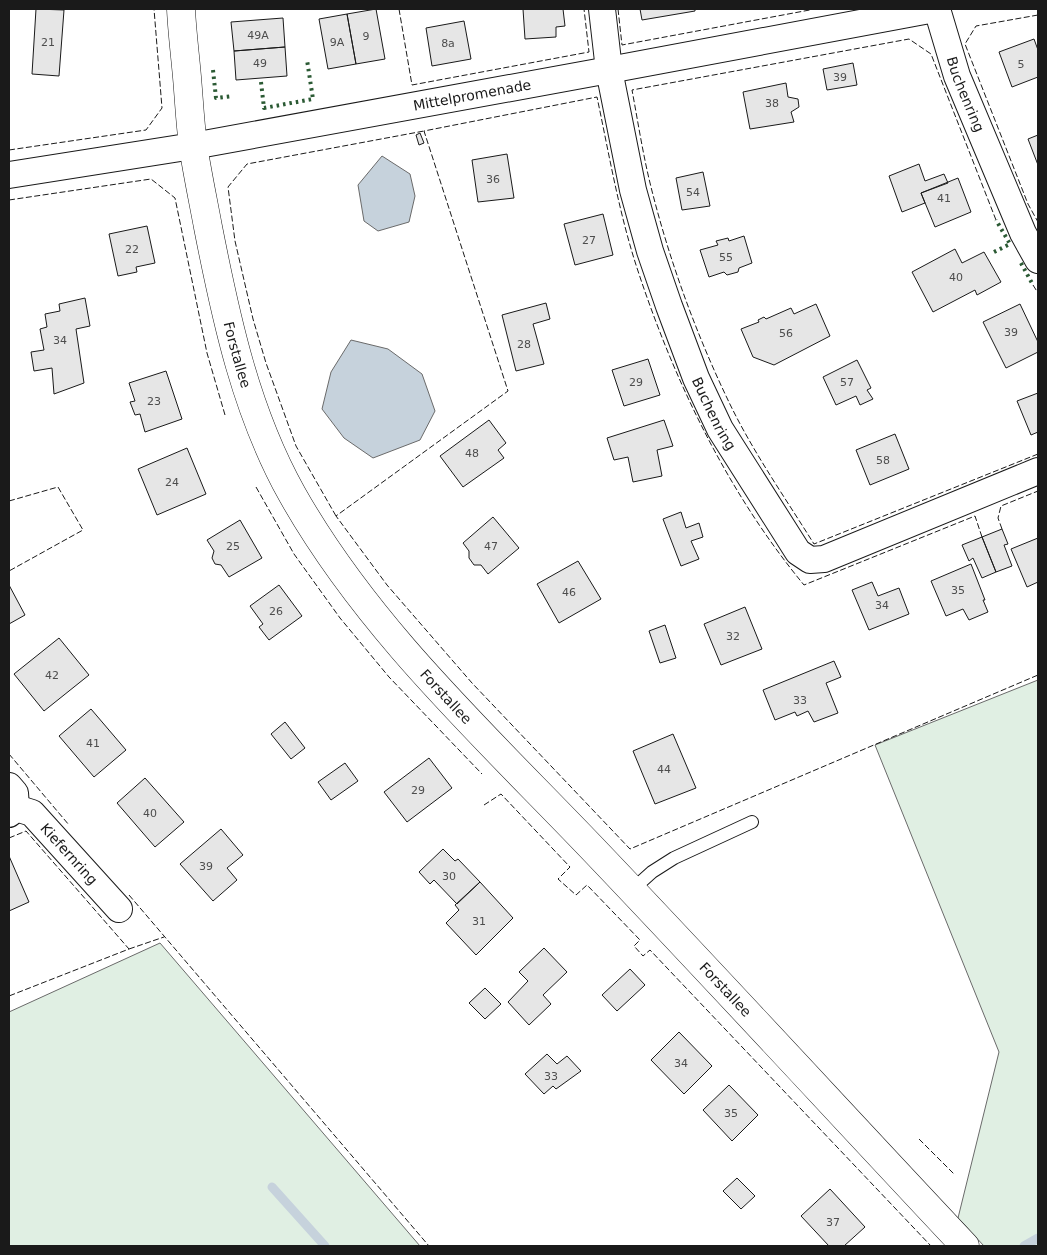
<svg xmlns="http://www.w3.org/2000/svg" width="1047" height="1255" viewBox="0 0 1047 1255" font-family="'DejaVu Sans',sans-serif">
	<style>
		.green { fill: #e0efe3; stroke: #6a6a6a }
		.water { fill: #c6d2dc; stroke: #6a6a6a }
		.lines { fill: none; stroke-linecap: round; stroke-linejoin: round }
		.stream { stroke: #c6d2dc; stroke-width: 9 }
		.building { fill: #e6e6e6; stroke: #1a1a1a }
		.lane-casing { stroke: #1a1a1a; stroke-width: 14 }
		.street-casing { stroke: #1a1a1a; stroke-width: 28 }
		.secondary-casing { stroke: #1a1a1a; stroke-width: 29 }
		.lane { stroke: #fff; stroke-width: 12 }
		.street { stroke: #fff; stroke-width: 26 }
		.secondary { stroke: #fff; stroke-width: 28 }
		.hedge { stroke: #2b5a34; stroke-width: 4; stroke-dasharray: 2.5 4; stroke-linecap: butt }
		.fence { stroke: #1a1a1a; stroke-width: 1; stroke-dasharray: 6 2.5; stroke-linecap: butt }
		.labels { text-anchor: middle; stroke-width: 4; stroke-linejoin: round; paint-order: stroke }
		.number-label { font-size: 11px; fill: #4d4d4d }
		.street-label { font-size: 14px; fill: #1a1a1a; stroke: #fff }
	</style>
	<rect width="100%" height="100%" fill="#fff"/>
	<!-- green -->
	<path class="green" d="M1038,680V1246H984L958,1218L999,1052L875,745Z
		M160,943L420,1246H9V1012Z"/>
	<!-- water -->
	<path class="water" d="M382,156L410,174L415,196L409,222L378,231L364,221L358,185Z
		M351,340L388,349L422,374L435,411L420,440L373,458L344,438L322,409L331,372Z"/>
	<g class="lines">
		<!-- stream -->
		<path class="stream" d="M272,1187L325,1246
			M1024,1246L1038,1238"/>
	</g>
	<!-- building -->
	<path class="building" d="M36,9L64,10L59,76L32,74Z
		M376,9L385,59L356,64L347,14Z
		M523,9H563L565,26L556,27V37L525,39Z
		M640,9H695V11L642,20Z
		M347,14L356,64L328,69L319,19Z
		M283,18L285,47L234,51L231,22Z
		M464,21L471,59L432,66L426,28Z
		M1034,39L1038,50V77L1012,87L999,52Z
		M285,47L287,76L236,80L234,51Z
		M853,63L857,85L827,90L823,69Z
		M786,83L788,97L798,99L799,107L791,112L794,122L750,129L743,92Z
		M420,133L424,143L419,145L416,135Z
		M1038,135V165L1028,139Z
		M507,154L514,198L478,202L472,160Z
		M919,164L925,181L944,174L948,183L921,193L925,203L902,212L889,176Z
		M703,172L710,206L682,210L676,178Z
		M958,178L971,212L935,227L921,193Z
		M603,214L613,255L575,265L564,224Z
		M147,226L155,263L136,267L137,272L118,276L109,234Z
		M744,236L752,263L739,268L738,272L727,275L724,272L709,277L700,250L718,245L716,241L728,238L729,241Z
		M955,249L962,263L984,252L1001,282L977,295L975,290L933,312L912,272Z
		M85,298L90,326L76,329L84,383L54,394L52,368L34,371L31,352L44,350L40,329L47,327L45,314L60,311L59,304Z
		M546,303L550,319L533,324L544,364L516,371L502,315Z
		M816,304L830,336L774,365L753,357L741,329L759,322L758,320L764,317L766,319L791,308L794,314Z
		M1020,304L1038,342V352L1006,368L983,322Z
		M648,359L660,395L624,406L612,370Z
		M857,360L871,388L867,390L873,399L860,405L856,396L836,405L823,377Z
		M166,371L182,419L145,432L140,414L135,415L130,402L135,401L129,383Z
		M1038,393V432L1031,435L1017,401Z
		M489,420L506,443L498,450L504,458L463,487L440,456Z
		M664,420L673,446L657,450L662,476L633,482L628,457L614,460L607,438Z
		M895,434L909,469L870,485L856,450Z
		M187,448L206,494L157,515L138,469Z
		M681,512L686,528L699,523L703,537L691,541L699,559L681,566L663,519Z
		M493,517L519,548L488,574L481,565H474L469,558V551L463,543Z
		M240,520L262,558L229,577L221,565L215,564L212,558L214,551L207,540Z
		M1002,529L1008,544L1004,545L1012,566L996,572L982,537Z
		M982,537L996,572L982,578L973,558L969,561L962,545Z
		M1038,538V582L1027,587L1011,549Z
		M578,561L601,599L559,623L537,584Z
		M971,564L985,600H983L988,612L969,620L963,609L946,616L931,581Z
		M872,582L878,596L899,588L909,614L869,630L852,590Z
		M9,585L25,615L9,624Z
		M279,585L302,616L269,640L259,627L263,624L250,606Z
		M745,607L762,649L721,665L704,624Z
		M665,625L676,658L660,663L649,631Z
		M59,638L89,675L44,711L14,674Z
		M834,661L841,677L826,683L838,713L814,722L808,711L797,716L795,712L775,720L763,690Z
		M91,709L126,750L94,777L59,736Z
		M285,722L305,748L291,759L271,734Z
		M673,734L696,788L655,804L633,751Z
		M429,758L452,788L407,822L384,792Z
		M345,763L358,781L331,800L318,782Z
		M145,778L184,822L155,847L117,803Z
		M221,829L243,855L227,868L237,880L213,901L180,864Z
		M443,849L455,861L458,859L480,882L457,904L434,880L430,884L419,872Z
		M9,856L29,902L9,911Z
		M480,882L513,918L476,955L446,923L459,910L455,905Z
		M544,948L567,972L543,995L551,1004L529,1025L508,1002L528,981L519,972Z
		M630,969L645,985L617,1011L602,995Z
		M485,988L501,1004L485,1019L469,1003Z
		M679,1032L712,1066L684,1094L651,1060Z
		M547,1054L557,1064L567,1056L581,1071L556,1089L553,1086L544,1094L525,1074Z
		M729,1085L758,1115L732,1141L703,1110Z
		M737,1178L755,1196L741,1209L723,1191Z
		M830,1189L865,1227L844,1246H829L801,1216Z"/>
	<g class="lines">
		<defs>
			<path id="lane" d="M632,890L652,872L674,858L752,822"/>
			<g id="street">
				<path id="s1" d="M602,9L609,70L633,190L650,251L669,306L696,378L720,429L798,552L810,560L824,559L1038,471"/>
				<path id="s2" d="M937,9L957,76L1023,233L1038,260"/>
				<path id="s3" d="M9,175L193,146L609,70L935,9"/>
				<path d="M9,786L15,793L16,808L9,814"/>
				<path id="s4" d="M16,808L32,813L119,909"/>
			</g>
			<g id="secondary">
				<path id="s5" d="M181,9C182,31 185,54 187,77C189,100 190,122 193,145C197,172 203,200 208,227C226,319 246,412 292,494C368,629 485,736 591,847C717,979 840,1113 965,1246"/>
			</g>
		</defs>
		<!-- lane casing -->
		<use href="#lane" class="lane-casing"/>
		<!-- street casing -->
		<use href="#street" class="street-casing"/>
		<!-- secondary casing -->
		<use href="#secondary" class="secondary-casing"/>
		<!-- lane -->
		<use href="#lane" class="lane"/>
		<!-- street -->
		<use href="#street" class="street"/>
		<!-- secondary -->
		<use href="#secondary" class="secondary"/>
		<!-- hedge -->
		<path class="hedge" d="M213,70L216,98L233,96
			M261,82L264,108L313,99L307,60
			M994,252L1010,244L996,220
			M1021,263L1033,285"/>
		<!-- fence -->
		<path class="fence" d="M399,9L412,85L589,52L584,9
			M618,9L622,45L815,9
			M1038,15L976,26L965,44L1028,204L1038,222
			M9,150L146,130L162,108L154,9
			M9,200L151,179L175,198L207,353L225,415
			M996,220L931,54L909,39L632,90C638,122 643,155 651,187C669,259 695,331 727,398C751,449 784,496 814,544L1038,454
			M1033,285L1038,293
			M256,487L294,554L340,618L389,677L482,774
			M9,501L58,487L83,530L9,571
			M336,516L296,446L266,363L253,319L235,241L228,187L247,164L424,131
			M1002,529L998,518L1001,506L1038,491
			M982,537L975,516L804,585C728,493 674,381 637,268C619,213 609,154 597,97L424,131L508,391L336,516L387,585L472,683L630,849L1038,675
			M9,754L69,825
			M484,805L501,794L570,867L558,879L576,895L587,885L640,940L634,946L643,956L650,950L931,1246
			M9,838L26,831L129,949L9,996
			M129,895L429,1246
			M129,949L164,937
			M919,1139L955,1175"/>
	</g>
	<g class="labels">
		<!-- number labels -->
		<g class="number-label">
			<text x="258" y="39">49A</text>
			<text x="366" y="40">9</text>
			<text x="48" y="46">21</text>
			<text x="337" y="46">9A</text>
			<text x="448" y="47">8a</text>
			<text x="260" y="67">49</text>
			<text x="1021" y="68">5</text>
			<text x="840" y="81">39</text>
			<text x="772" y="107">38</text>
			<text x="493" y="183">36</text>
			<text x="693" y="196">54</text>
			<text x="944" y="202">41</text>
			<text x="589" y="244">27</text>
			<text x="132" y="253">22</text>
			<text x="726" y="261">55</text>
			<text x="956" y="281">40</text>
			<text x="1011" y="336">39</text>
			<text x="786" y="337">56</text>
			<text x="60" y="344">34</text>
			<text x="524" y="348">28</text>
			<text x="636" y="386">29</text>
			<text x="847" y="386">57</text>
			<text x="154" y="405">23</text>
			<text x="472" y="457">48</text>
			<text x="883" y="464">58</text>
			<text x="172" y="486">24</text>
			<text x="233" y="550">25</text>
			<text x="491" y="550">47</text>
			<text x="958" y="594">35</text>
			<text x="569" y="596">46</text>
			<text x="882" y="609">34</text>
			<text x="276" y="615">26</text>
			<text x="733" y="640">32</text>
			<text x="52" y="679">42</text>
			<text x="800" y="704">33</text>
			<text x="93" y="747">41</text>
			<text x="664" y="773">44</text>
			<text x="418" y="794">29</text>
			<text x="150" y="817">40</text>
			<text x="206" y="870">39</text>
			<text x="449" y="880">30</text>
			<text x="479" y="925">31</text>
			<text x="681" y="1067">34</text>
			<text x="551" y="1080">33</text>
			<text x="731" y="1117">35</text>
			<text x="833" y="1226">37</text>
		</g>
		<!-- street labels -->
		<g class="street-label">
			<text dy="5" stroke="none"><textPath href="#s2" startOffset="90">Buchenring</textPath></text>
			<text dy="5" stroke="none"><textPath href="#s3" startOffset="470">Mittelpromenade</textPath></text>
			<text dy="5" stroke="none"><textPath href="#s5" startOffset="351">Forstallee</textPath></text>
			<text dy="5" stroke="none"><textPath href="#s1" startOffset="422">Buchenring</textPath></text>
			<text dy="5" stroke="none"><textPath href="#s5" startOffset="756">Forstallee</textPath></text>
			<text dy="5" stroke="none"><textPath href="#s4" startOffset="72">Kiefernring</textPath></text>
			<text dy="5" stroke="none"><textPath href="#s5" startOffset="1161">Forstallee</textPath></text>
		</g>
	</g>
	<!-- border -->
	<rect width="1047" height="1255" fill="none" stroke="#1a1a1a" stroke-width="20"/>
</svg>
